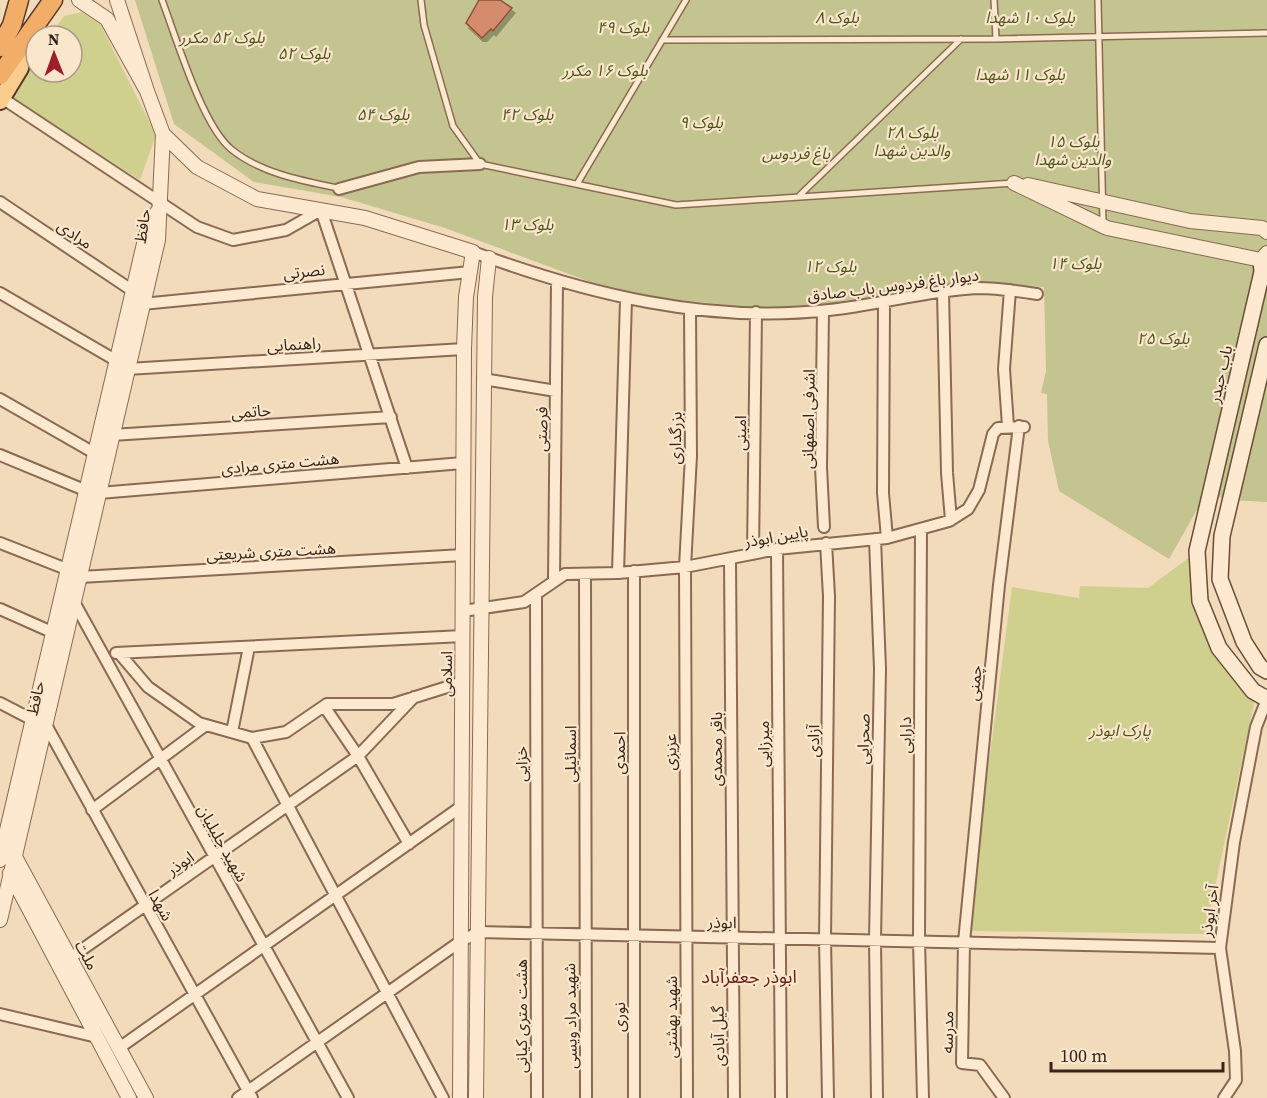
<svg xmlns="http://www.w3.org/2000/svg" width="1267" height="1098" viewBox="0 0 1267 1098" font-family="'Source Serif 4','Noto Sans Arabic',serif">
	<style>
		.green { fill: #d0d08e }
		.cemetery { fill: #c3c48f }
		.building { fill: #d48c6d; stroke: #8c4f37; stroke-width: 1.5; filter: url(#shadow) }
		.lines { fill: none; stroke-linecap: round; stroke-linejoin: round }
		.service-casing { stroke: #8a6a53; stroke-width: 8 }
		.minor-casing { stroke: #8a6a53; stroke-width: 14 }
		.tertiary-casing { stroke: #8a6a53; stroke-width: 16 }
		.secondary-casing { stroke: #6c4b37; stroke-width: 18 }
		.primary-casing { stroke: #573929; stroke-width: 20 }
		.trunk-casing { stroke: #573929; stroke-width: 21 }
		.service { stroke: #fce9cf; stroke-width: 5 }
		.minor { stroke: #fce9cf; stroke-width: 10 }
		.tertiary { stroke: #fce9cf; stroke-width: 14 }
		.secondary { stroke: #fce9cf; stroke-width: 15 }
		.primary { stroke: #facc8e; stroke-width: 16 }
		.trunk { stroke: #f2ad68; stroke-width: 18 }
		.labels { text-anchor: middle; stroke-width: 4.5; stroke-linejoin: round; paint-order: stroke }
		.park-label { font-size: 16px; font-style: italic; fill: #4e561e; stroke: #f9e6cb }
		.street-label { font-size: 16px; fill: #38251a; stroke: #f9e6cb }
		.neighbourhood-label { font-size: 18px; fill: #681d15; stroke: #f9e6cb }
	</style>
	<defs>
		<filter id="shadow"><feDropShadow dx="3" dy="5" stdDeviation="0" flood-color="#0004"/></filter>
	</defs>
	<rect width="100%" height="100%" fill="#f2dbbb"/>
	<!-- green -->
	<path class="green" d="M82,12L100,24L156,135L140,180L10,96L36,57V72H72V36H50L64,16Z
		M1191,556L1207,635L1255,699L1205,934L967,931L1012,587L1079,598L1080,586L1148,588Z"/>
	<!-- cemetery -->
	<path class="cemetery" d="M135,0H1267V502L1230,500L1206,494L1169,559L1059,491L1048,441L1047,394L1041,393L1046,371L1044,287L940,284L809,307H748L652,297L604,287L445,228L341,197L254,182L174,124Z"/>
	<!-- building -->
	<path class="building" d="M479,0H500L512,8L493,31L491,29L482,38L466,23Z"/>
	<g class="lines">
		<defs>
			<path id="service" d="M162,0C176,37 202,125 231,149C260,173 303,181 338,188
				M421,0L424,25L453,126L480,164L676,205L1014,183
				M994,0L996,39
				M1098,0L1103,223
				M662,40L996,39L1267,33
				M577,184L686,0
				M800,195L961,39"/>
			<path id="minor" d="M2,98L197,227L233,240L286,230L321,210L407,468
				M339,189L419,167L480,164
				M0,202L133,291
				M473,252C587,294 707,324 829,310C879,305 928,290 978,288C998,288 1017,291 1037,294
				M943,292L947,473L951,520
				M0,293L117,361
				M884,302L883,493L887,538
				M142,304L470,272
				M823,311L821,467L824,527
				M127,369L464,349
				M483,379L556,391
				M0,399L96,454
				M1008,426L1004,369L1010,290
				M112,435L391,417
				M0,455L87,491
				M99,493L463,463
				M921,529L919,941L923,1098
				M875,539L880,669L875,940L877,1098
				M0,543L69,570
				M826,543L829,596L825,939L828,1098
				M777,549L781,1098
				M753,554L756,312
				M730,560L734,1098
				M618,573L626,299
				M585,574L586,1098
				M80,577L463,555
				M554,579L557,280
				M536,595L537,1098
				M74,602L348,1098
				M0,609L54,633
				M463,611L524,602L565,574L618,573L685,567L777,549L887,538L949,521L968,509L979,490L993,434L998,428L1024,427
				M116,653L463,636
				M119,653L148,687L199,723L252,738L443,1098
				M0,703L33,720
				M324,706L358,756L409,844
				M46,725L252,1098
				M232,732L249,647
				M252,738L286,732L327,704H393L463,682
				M92,810L206,725
				M70,958L358,756L414,697
				M0,1014L97,1037
				M119,1048L462,806
				M238,1098L461,941L479,932L1220,948
				M634,1098V571
				M687,1098L685,567L691,456L690,310
				M1004,1098L980,1065L962,1063L964,942L999,585L1019,426
				M1224,1098L1236,1080L1235,1051L1220,948L1234,842L1256,727L1267,699"/>
			<path id="tertiary" d="M79,0L107,19L147,91L117,0
				M147,91L163,134L197,167L257,199L365,218L473,252L466,297L464,349L460,1098
				M1014,183L1107,228L1261,260L1267,253
				M1028,185L1190,221L1262,228L1267,232
				M14,855L146,1098
				M0,860L146,235L157,212
				M10,873L129,1098
				M0,920L158,240L163,134
				M476,1098L485,297L489,258"/>
			<path id="secondary" d="M1261,260L1262,272L1197,551L1200,601L1219,648L1253,691L1267,699
				M1267,345L1222,536L1220,579L1244,642L1260,667L1267,671"/>
			<path id="primary" d="M0,101L20,68L25,39"/>
			<path id="trunk" d="M0,47L12,25L19,0
				M0,75L53,0"/>
		</defs>
		<!-- service casing -->
		<use href="#service" class="service-casing"/>
		<!-- minor casing -->
		<use href="#minor" class="minor-casing"/>
		<!-- tertiary casing -->
		<use href="#tertiary" class="tertiary-casing"/>
		<!-- secondary casing -->
		<use href="#secondary" class="secondary-casing"/>
		<!-- primary casing -->
		<use href="#primary" class="primary-casing"/>
		<!-- trunk casing -->
		<use href="#trunk" class="trunk-casing"/>
		<!-- service -->
		<use href="#service" class="service"/>
		<!-- minor -->
		<use href="#minor" class="minor"/>
		<!-- tertiary -->
		<use href="#tertiary" class="tertiary"/>
		<!-- secondary -->
		<use href="#secondary" class="secondary"/>
		<!-- primary -->
		<use href="#primary" class="primary"/>
		<!-- trunk -->
		<use href="#trunk" class="trunk"/>
	</g>
	<g class="labels">
		<!-- park labels -->
		<g class="park-label">
			<text x="837" y="23">بلوک ۸</text>
			<text x="1030" y="23">بلوک ۱۰ شهدا</text>
			<text x="623" y="33">بلوک ۴۹</text>
			<text x="222" y="43">بلوک ۵۲ مکرر</text>
			<text x="304" y="59">بلوک ۵۲</text>
			<text x="605" y="76">بلوک ۱۶ مکرر</text>
			<text x="1020" y="80">بلوک ۱۱ شهدا</text>
			<text x="383" y="120">بلوک ۵۴</text>
			<text x="527" y="120">بلوک ۴۲</text>
			<text x="701" y="128">بلوک ۹</text>
			<text x="912" y="138">بلوک ۲۸<tspan x="912" dy="18">والدین شهدا</tspan></text>
			<text x="1073" y="147">بلوک ۱۵<tspan x="1073" dy="18">والدین شهدا</tspan></text>
			<text x="796" y="159">باغ فردوس</text>
			<text x="527" y="230">بلوک ۱۳</text>
			<text x="1075" y="269">بلوک ۱۴</text>
			<text x="830" y="272">بلوک ۱۲</text>
			<text x="1163" y="344">بلوک ۲۵</text>
			<text x="1120" y="736">پارک ابوذر</text>
		</g>
		<!-- street labels -->
		<g class="street-label">
			<text transform="translate(142 226) rotate(-82)" y="6">حافظ</text>
			<text transform="translate(75 234) rotate(34)" y="6">مرادی</text>
			<text transform="translate(304 271) rotate(-6)" y="6">نصرتی</text>
			<text transform="translate(893 285) rotate(-7)" y="6">دیوار باغ فردوس باب صادق</text>
			<text transform="translate(294 344) rotate(-3)" y="6">راهنمایی</text>
			<text transform="translate(1220 374) rotate(-77)" y="6">باب حیدر</text>
			<text transform="translate(251 411) rotate(-4)" y="6">حاتمی</text>
			<text transform="translate(808 419) rotate(-89)" y="6">اشرفی اصفهانی</text>
			<text transform="translate(541 429) rotate(-89)" y="6">فرصتی</text>
			<text transform="translate(740 433) rotate(-89)" y="6">امینی</text>
			<text transform="translate(675 438) rotate(-89)" y="6">بزرگداری</text>
			<text transform="translate(280 463) rotate(-5)" y="6">هشت متری مرادی</text>
			<text transform="translate(776 536) rotate(-10)" y="6">پایین ابوذر</text>
			<text transform="translate(271 551) rotate(-3)" y="6">هشت متری شریعتی</text>
			<text transform="translate(446 674) rotate(-90)" y="6">اسلامی</text>
			<text transform="translate(974 683) rotate(-84)" y="6">چمنی</text>
			<text transform="translate(35 698) rotate(-77)" y="6">حافظ</text>
			<text transform="translate(905 735) rotate(-90)" y="6">دارابی</text>
			<text transform="translate(863 739) rotate(-89)" y="6">صحرایی</text>
			<text transform="translate(813 741) rotate(-89)" y="6">آزادی</text>
			<text transform="translate(763 744) rotate(-90)" y="6">میرزایی</text>
			<text transform="translate(716 749) rotate(-90)" y="6">باقر محمدی</text>
			<text transform="translate(670 752) rotate(-90)" y="6">عزیزی</text>
			<text transform="translate(619 753) rotate(-90)" y="6">احمدی</text>
			<text transform="translate(570 754) rotate(-90)" y="6">اسمائیلی</text>
			<text transform="translate(521 764) rotate(-90)" y="6">خزایی</text>
			<text transform="translate(223 843) rotate(61)" y="6">شهید جلیلیان</text>
			<text transform="translate(180 863) rotate(-35)" y="6">ابوذر</text>
			<text transform="translate(161 905) rotate(61)" y="6">شهدا</text>
			<text transform="translate(1209 911) rotate(-82)" y="6">آخر ابوذر</text>
			<text transform="translate(722 922) rotate(1)" y="6">ابوذر</text>
			<text transform="translate(87 955) rotate(61)" y="6">ملت</text>
			<text transform="translate(521 1016) rotate(-90)" y="6">هشت متری کیانی</text>
			<text transform="translate(570 1016) rotate(-91)" y="6">شهید مراد ویسی</text>
			<text transform="translate(619 1017) rotate(-90)" y="6">نوری</text>
			<text transform="translate(671 1017) rotate(-90)" y="6">شهید بهشتی</text>
			<text transform="translate(947 1032) rotate(-89)" y="6">مدرسه</text>
			<text transform="translate(718 1036) rotate(-91)" y="6">گیل آبادی</text>
		</g>
		<!-- neighbourhood labels -->
		<g class="neighbourhood-label">
			<text x="749" y="983">ابوذر جعفرآباد</text>
		</g>
	</g>
	<!-- north arrow -->
	<g transform="translate(54 54) rotate(359)"><circle r="28" fill="#f9e6cb" stroke="#ac9984" stroke-width="1.5"/>
	<path d="M0-4.5L10 22L0 15L-10 22Z" fill="#9f1e2d"/>
	<text y="-9" font-size="16" font-weight="bold" text-anchor="middle" fill="#38251a">N</text>
	</g>
	<!-- scale -->
	<path d="M1051 1062v9h172v-9" fill="none" stroke="#38251a" stroke-width="3"/>
	<text x="1060" y="1062" font-size="18" fill="#38251a" stroke="#f9e6cb" stroke-width="4.5" paint-order="stroke">100 m</text>
</svg>
